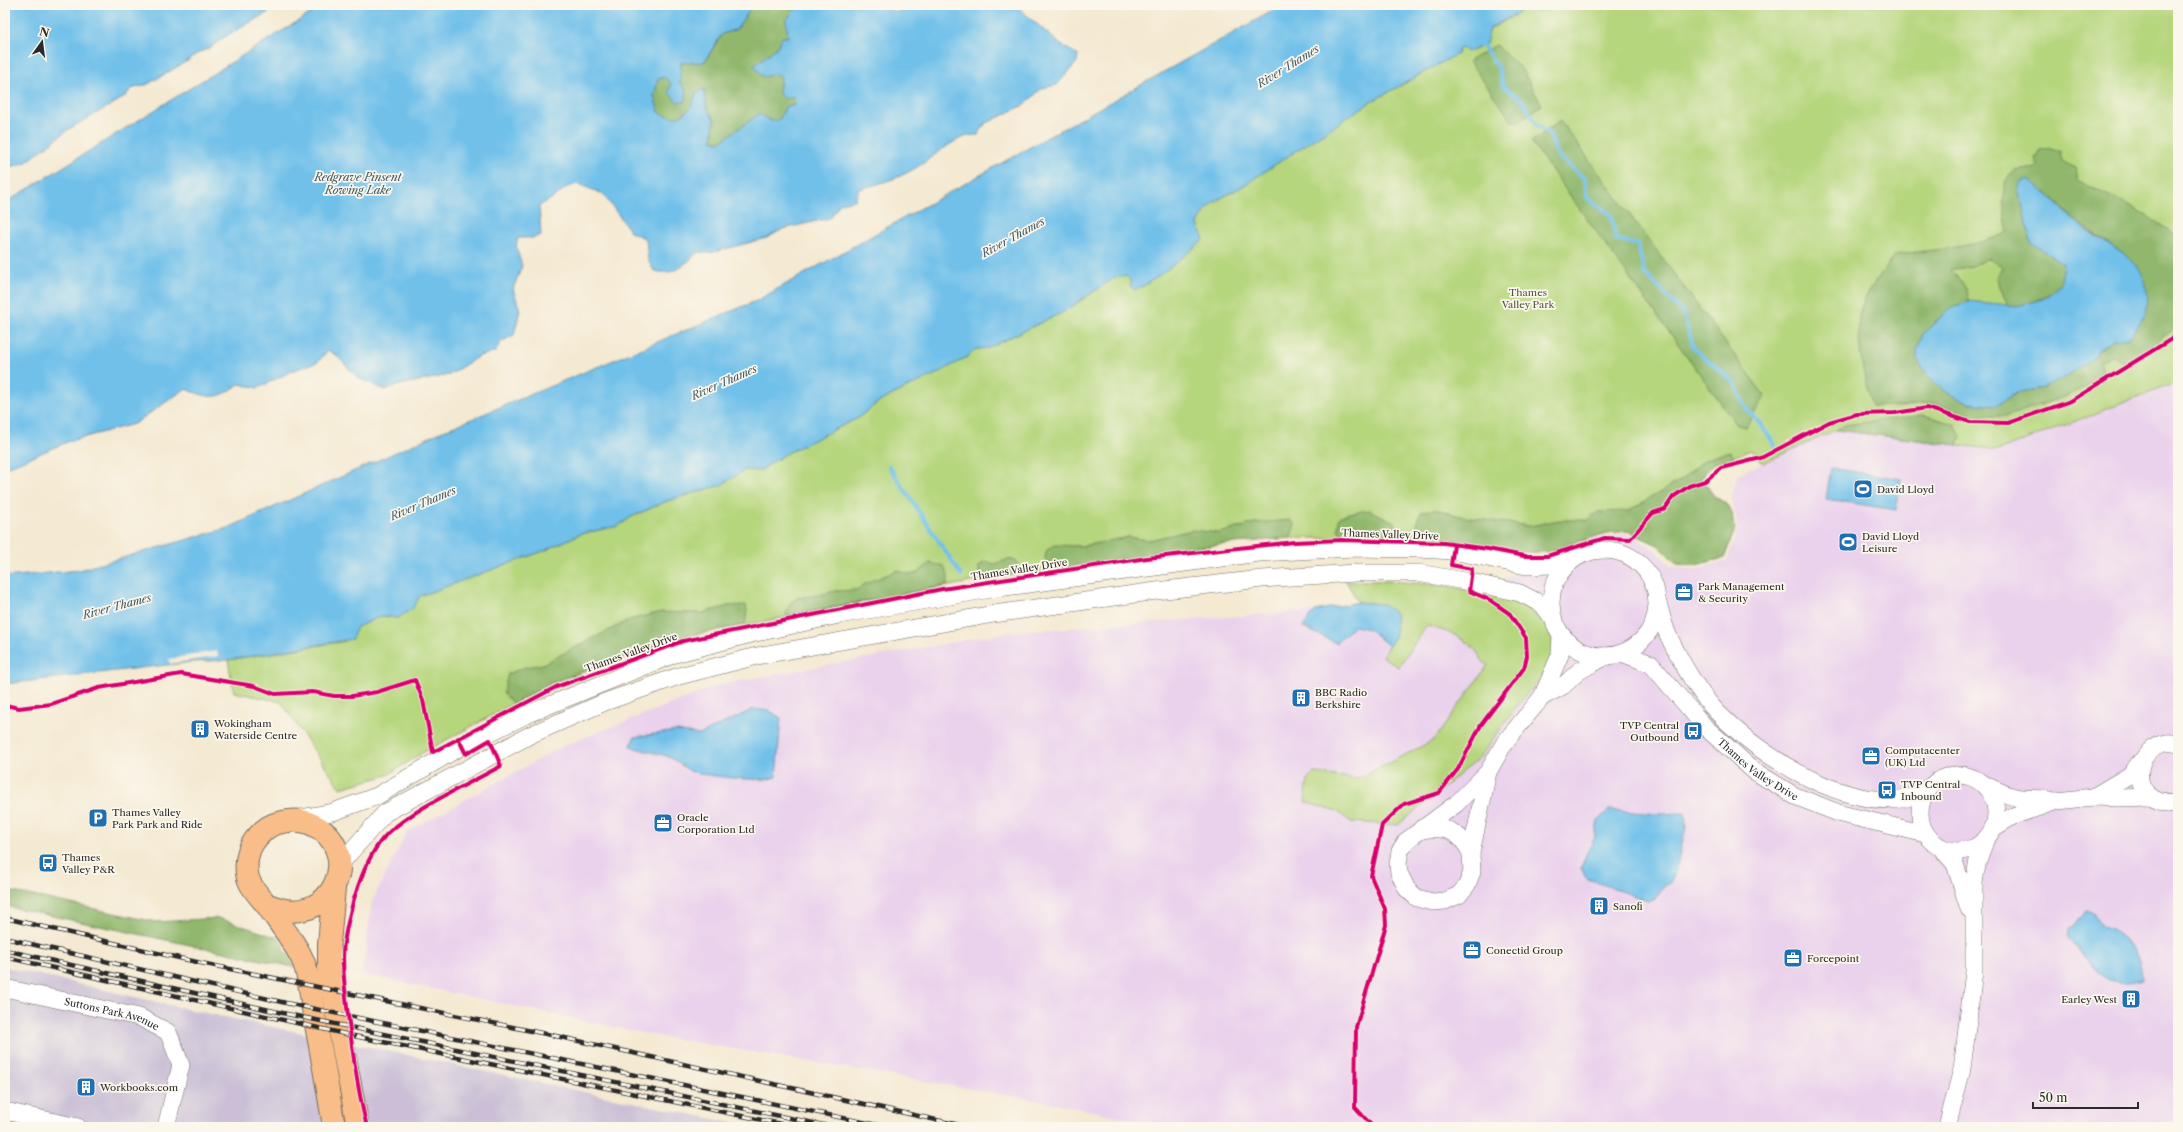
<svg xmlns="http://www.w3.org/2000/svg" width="2183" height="1132" viewBox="0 0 2183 1132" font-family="'Libre Caslon Text',serif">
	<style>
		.built { fill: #ead1ec }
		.industrial { fill: #cabfd6 }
		.green { fill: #b6d67d; stroke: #708054 }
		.forest { fill: #90b76c; stroke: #5e714c; fill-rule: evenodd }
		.water { fill: #6fc0ea; stroke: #4d768a }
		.pier { fill: #f4e9d1 }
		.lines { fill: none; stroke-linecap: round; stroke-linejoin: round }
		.stream { stroke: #6fc0ea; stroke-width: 4 }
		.minor-casing { stroke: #716e65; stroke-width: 18 }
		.primary-casing { stroke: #716e65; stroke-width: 24 }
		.minor { stroke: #fff; stroke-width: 17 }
		.primary { stroke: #f8bd89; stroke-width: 22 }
		.rail-casing { stroke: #2b2b2b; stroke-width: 4.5 }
		.rail { stroke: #fbf7ec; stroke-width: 3; stroke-dasharray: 9; stroke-linecap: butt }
		.cycleway-casing { stroke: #fbf7ec; stroke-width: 6 }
		.cycleway { stroke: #d6006c; stroke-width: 4 }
		.labels { text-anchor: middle; stroke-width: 3.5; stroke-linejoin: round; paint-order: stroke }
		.park-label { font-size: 10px; fill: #4e5640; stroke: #fbf7ec }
		.poi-label { font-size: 10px; fill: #2b2b2b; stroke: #fbf7ec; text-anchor: start }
		.street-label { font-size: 10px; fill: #2b2b2b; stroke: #fbf7ec }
		.water-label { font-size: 11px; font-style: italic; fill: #3f5864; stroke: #fbf7ec }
	</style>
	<rect width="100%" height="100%" fill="#fbf7ec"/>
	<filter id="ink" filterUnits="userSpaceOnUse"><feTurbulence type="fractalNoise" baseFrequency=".025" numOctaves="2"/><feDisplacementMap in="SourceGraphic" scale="8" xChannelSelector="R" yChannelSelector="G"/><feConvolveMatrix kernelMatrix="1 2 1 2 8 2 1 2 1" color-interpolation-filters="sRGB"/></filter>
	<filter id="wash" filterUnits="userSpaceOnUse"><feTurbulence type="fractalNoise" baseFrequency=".012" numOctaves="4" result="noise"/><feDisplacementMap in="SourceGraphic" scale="16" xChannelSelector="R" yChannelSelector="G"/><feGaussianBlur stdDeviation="0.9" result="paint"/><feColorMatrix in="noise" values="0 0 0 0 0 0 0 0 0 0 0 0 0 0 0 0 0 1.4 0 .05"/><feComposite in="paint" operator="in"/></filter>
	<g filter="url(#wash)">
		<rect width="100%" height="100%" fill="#f4e9d1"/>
		<!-- built -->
		<path class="built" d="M2178,382V1127H1171L1053,1103L652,1035L362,974L372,902L407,832L563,746L722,684L1010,632L1457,601L1595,538L1627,534L1656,550L1671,567L1696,569L1727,561L1738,529L1731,495L1738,474L1836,430L2000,450Z"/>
		<!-- industrial -->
		<path class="industrial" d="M5,967L196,1011L752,1127H5Z"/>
		<!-- green -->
		<path class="green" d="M1528,5H2178V382L2000,450L1836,430L1763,463L1751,450L1713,464L1701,478L1714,496L1729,506L1735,529L1724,558L1695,565L1677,564L1658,545L1628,531L1606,533L1547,552H1525L1488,545L1424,538H1285L1223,544L991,578L682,637L554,682L422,753L388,775L340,788L281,702L234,692L228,660L346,641L357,627L381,616L398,618L417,601L419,596L546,550L580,534L618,526L633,516L667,501L721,485L745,470L759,471L787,453L858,418L877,403L900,391L940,372L967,357L976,349L988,348L1065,311L1114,278L1126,276L1130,280L1131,287L1203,240L1198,224L1204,213L1214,202L1241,187L1369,103L1457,54L1459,48L1516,14Z
			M1346,581H1391L1446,586L1492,594L1522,603L1548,627L1556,651L1551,666L1517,706L1480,757L1398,825L1351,822L1338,812L1305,802L1308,778L1314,773L1357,779L1434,740L1488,665C1478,659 1481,655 1474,649C1461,635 1445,631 1427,626L1398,667L1382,656L1396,635L1383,604L1358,602Z"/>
		<!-- forest -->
		<path class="forest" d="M752,5H799L786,20L789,37H782L777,47L754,66L781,77L779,93L794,96L795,105L786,106L779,120L771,121L759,114L720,142L712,140L714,119L707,108L704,89L696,93L693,105L677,119H670L659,113L654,96L658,79L664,77L687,92L680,83L681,63L705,62L722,34L737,29Z
			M1496,45L1522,70L1542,105L1518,122L1512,121L1469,61Z
			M1560,121L1765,396L1746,427L1737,425L1531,142Z
			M2051,148L2060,151L2062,161L2075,168L2077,180L2139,211L2178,236V326L2133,359L2123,363L2112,355L2100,361L2104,373L2101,379L2067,396L2007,416H1978L1931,403L1901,407L1872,406C1865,385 1855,335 1860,312C1864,294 1884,270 1895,255C1931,249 1975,249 2007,232C2006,214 1996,179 2016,170C2023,167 2029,171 2038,167L2035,159L2040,150ZM2018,194L2054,199C2077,225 2098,236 2126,255L2129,338L2114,340L2098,350L2096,355L2066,377L2043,388L2019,392L1994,406L1969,403L1944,390L1928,377L1917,359V349L1923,334L1933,324L1947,311L1969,301C1968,286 1960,280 1950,270L1972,266L1989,258L2003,267L1996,277L2008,306C2031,307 2044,298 2061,284L2063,263L2031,243L2024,209Z
			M1924,415L1954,424L1961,436L1958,445L1836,430L1845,425Z
			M1730,451L1734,458L1713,464L1701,478L1714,496L1729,506L1735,529L1724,558L1695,565L1677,564L1658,545L1628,531L1606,533L1547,552H1525L1488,545L1424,538L1417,531V521L1421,512L1435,509L1464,517L1530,526L1559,520H1587L1598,512L1628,511L1681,480L1704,460Z
			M1370,510L1394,522L1396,527L1391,538L1343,537L1338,529L1339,518L1349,513Z
			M1291,520L1295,525L1290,538L1223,544L1055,569L1048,565L1045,559L1046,551L1054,545L1083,546L1128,537L1149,540L1192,530L1220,533L1254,523Z
			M1009,559L1016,561L1019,569L1018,574L985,579L979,573V566L985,561L995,564Z
			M930,563L944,566L948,575V585L787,616L786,614L790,603L797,598L819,595L836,591L856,590L865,584L898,570C915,578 916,574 930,563Z
			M746,605L747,610L745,625L682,637L554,682L513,704L503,693L508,674L522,668L543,664L629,620L661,612L702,613L728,606Z
			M5,890L156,922L218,918L279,938L294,967L5,906Z"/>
		<!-- water -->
		<path class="water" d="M5,5H281L221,39C210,51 198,50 189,60L148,84L131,89L125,97L69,129L25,163L10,167L5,171Z
			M324,5H752L737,29L722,34L704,62L681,63L680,83L687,92L685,102H678L669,93L671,83L664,77L658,79L654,96L659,112C679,124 691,113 696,93L704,89L707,108L714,119L712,140L720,142L759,114L771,121L779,120L786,106L795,105L794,96L785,99L779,94L781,77L774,74L763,77L754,66L777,47L782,37H788L786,20L799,5H891L890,10L897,12L909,6L1015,5L1061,45L1078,55L1077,62L1057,85L1042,88L1026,104L985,124L978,135C955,134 934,158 914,169C897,179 878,184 859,189L855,200L840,203L830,218L783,229L767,238L710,253L698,252C684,265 675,276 654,271L648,260L646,239L631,232L603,194L578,184L567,187L553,198L539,206L541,235L533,238H518L516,247L522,266L513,289L520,310L514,335L501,342L495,352L479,356L449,375L399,385L385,390L358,378L337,356L328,350L318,362L294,370L258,388L239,384C217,401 210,398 185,389L134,424L70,441L5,468V203Z
			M1283,5H1528L1516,14L1490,28L1486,44L1471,51L1459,48L1457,54L1369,103L1241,187L1214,202L1204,213L1198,224L1204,240C1181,257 1161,278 1135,290L1131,287L1130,280L1126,276L1114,278L1065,311L988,348L976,349L967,357L940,372L900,391L877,403L858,418L787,453L759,471L745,470L721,485L667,501L633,516L618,526L580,534L546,550L420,596L413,608L398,618L381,616L357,627L352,639L228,660L192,662L5,684V577L79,570L228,528L445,430L756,301Z
			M2028,179C2049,191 2061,211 2080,225C2105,246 2142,253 2147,291C2148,297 2148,307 2146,312C2143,321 2134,330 2129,338L2114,340L2098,350L2096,355L2066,377L2043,388L2019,392L1994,406L1969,403L1944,391L1928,377L1917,359V349L1923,334L1947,311L1969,301L2018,306L2043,299L2061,284L2063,263L2031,243L2024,209L2018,194L2020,182Z
			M1831,468L1901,479L1896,510L1826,499Z
			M1358,602L1383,604L1395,613L1396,635L1389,646L1369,629L1354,626L1336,643L1303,627L1315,611Z
			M754,709L770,711L781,718L776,777C764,783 704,776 690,771C683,767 677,761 669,757C657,752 643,752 631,746L634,737L677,731L699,735Z
			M1609,810L1657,814L1685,813L1686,827L1675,873L1671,882L1662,888L1654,900L1648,901L1586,878L1581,868L1587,852L1594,840L1598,820Z
			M2086,911L2093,912L2102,927C2125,932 2142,956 2142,979C2100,992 2092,963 2067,938L2069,930L2074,927Z"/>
		<!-- pier -->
		<path class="pier" d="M217,651L218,656L170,664L169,659Z"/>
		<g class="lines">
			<!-- stream -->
			<path class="stream" d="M1481,42L1499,70L1503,86L1523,101L1537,125L1549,134L1558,156L1585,179L1587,198L1611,215L1616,239L1638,245L1644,272L1683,313L1694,349L1734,382L1745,407L1759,422L1775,445
				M889,466L961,575"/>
		</g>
	</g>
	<g filter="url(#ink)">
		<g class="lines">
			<defs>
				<g id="minor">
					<circle cx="1604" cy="603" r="53"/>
					<path d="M1657,600C1661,612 1663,624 1668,635C1680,660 1698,692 1717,712C1762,758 1857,820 1924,793"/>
					<path id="s1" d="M1622,653L1651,664L1705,727L1754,771L1795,796L1841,814L1926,834"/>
					<path d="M1542,697L1563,686L1579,671L1606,656"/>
					<path d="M2178,744C2147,735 2125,778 2151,797C2159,803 2169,803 2178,805"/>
					<path d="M1488,772L1471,853L1472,872L1467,885L1459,895L1445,901L1432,902L1417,898L1407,889L1399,873L1398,864L1400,851L1406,841L1456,804L1488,772L1505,742L1542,697L1560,655L1561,635"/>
					<circle cx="1958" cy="813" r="38"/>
					<path d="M1985,785C1997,790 2008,797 2021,798C2033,799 2043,798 2054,801"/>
					<path d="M2093,797L2130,775L2141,761"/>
					<path d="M295,819L333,812L377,796L462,746L530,713L675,654L751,634L839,615L991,589L1259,553L1353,548L1419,549L1453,551L1526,566L1552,565L1573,559"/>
					<path d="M1995,827L2013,816L2057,801L2093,797L2119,798L2151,797"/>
					<path d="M1421,830C1446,826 1459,830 1471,853"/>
					<path d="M1940,847L1955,864L1969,909"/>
					<path d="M339,865L385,813L530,735L605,702L679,676L757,656L994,614L1156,591L1262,579L1355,573H1418L1471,582L1520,593L1543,605L1551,616"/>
					<path id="s2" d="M5,988L139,1017L168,1032L181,1065L166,1127"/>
					<path d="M5,1111L78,1127"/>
					<path d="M1947,1127L1962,1069L1974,971V882L1978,860L1985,841"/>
				</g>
				<path id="primary" d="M334,888L329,944V972L358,1127
					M266,904C333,935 367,848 311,824C300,819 289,820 278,823C268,825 261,832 255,840C246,851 244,871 250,883C254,891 261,898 267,905C278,922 299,947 305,966C310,981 311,998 314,1014C321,1051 328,1089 334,1127"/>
			</defs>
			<!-- minor casing -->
			<use href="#minor" class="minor-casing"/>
			<!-- primary casing -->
			<use href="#primary" class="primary-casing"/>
			<!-- minor -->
			<use href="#minor" class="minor"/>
			<!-- primary -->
			<use href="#primary" class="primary"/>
			<defs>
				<path id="rail" d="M5,918L201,963L556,1036L968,1127
					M5,938L286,1003L887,1127
					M5,950L287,1014L833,1127
					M5,957L354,1036L796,1127"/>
			</defs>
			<!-- rail casing -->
			<use href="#rail" class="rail-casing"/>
			<!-- rail -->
			<use href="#rail" class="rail"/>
			<defs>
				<path id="cycleway" d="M5,705L19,708L51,704L99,688L181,674L254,686L275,694L313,692L334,696H352L377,692L415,680L423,700L433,752L556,687L683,641L942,589L1147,558L1294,542L1342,540L1444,543L1488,549L1524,556H1547L1605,538L1630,539L1653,513L1665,509L1673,497L1689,486L1705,481L1721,468L1761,458L1829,422L1857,414L1895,413L1927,408L1970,422L2008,423L2071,401L2178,335
					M367,1127C357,1088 352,1047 347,1007C345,987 341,964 344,943C349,911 363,858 387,834C414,808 467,785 501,766L490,740L466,754L458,738
					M1373,1127L1355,1107L1356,1027L1386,925L1385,909L1371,876L1382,825L1404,804L1439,793L1458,769L1481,725L1524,668L1527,656L1526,638L1510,614L1490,600L1469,591L1472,569L1451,565L1454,545"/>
			</defs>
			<!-- cycleway casing -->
			<use href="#cycleway" class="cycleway-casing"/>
			<!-- cycleway -->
			<use href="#cycleway" class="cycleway"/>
		</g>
	</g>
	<!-- icons -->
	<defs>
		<symbol id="stadium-square" viewBox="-11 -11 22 22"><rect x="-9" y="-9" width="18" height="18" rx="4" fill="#1f6fb2" stroke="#fbf7ec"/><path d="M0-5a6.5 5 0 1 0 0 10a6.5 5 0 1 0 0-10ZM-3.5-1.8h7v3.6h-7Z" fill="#fff"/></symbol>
		<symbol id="office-square" viewBox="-11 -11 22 22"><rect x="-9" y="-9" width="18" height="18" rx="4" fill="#1f6fb2" stroke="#fbf7ec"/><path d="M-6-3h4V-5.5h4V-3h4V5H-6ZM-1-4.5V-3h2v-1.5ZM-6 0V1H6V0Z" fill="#fff"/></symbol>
		<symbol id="building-square" viewBox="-11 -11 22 22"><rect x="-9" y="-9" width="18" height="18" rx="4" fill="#1f6fb2" stroke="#fbf7ec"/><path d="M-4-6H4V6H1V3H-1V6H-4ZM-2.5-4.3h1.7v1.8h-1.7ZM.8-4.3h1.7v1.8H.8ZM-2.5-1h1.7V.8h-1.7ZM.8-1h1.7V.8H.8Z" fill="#fff"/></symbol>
		<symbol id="bus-square" viewBox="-11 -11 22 22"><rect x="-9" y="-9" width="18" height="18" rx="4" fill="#1f6fb2" stroke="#fbf7ec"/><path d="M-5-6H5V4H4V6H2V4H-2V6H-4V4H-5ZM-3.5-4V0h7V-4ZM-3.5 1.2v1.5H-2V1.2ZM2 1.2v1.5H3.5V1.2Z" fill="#fff"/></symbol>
		<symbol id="parking-square" viewBox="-11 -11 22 22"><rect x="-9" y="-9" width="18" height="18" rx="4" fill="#1f6fb2" stroke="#fbf7ec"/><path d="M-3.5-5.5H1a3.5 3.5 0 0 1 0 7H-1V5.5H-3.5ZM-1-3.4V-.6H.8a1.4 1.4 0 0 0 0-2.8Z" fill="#fff"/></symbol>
	</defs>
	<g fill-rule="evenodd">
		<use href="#stadium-square" x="1852" y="478" width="22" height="22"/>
		<use href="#stadium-square" x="1837" y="531" width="22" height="22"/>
		<use href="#office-square" x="1673" y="581" width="22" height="22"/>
		<use href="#building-square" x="1290" y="687" width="22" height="22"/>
		<use href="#building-square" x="189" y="718" width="22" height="22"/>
		<use href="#bus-square" x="1682" y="720" width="22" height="22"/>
		<use href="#office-square" x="1860" y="745" width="22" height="22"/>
		<use href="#bus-square" x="1876" y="779" width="22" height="22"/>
		<use href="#parking-square" x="87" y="807" width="22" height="22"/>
		<use href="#office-square" x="652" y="812" width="22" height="22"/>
		<use href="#bus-square" x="37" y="852" width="22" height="22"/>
		<use href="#building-square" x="1588" y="895" width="22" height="22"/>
		<use href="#office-square" x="1461" y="939" width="22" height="22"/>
		<use href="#office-square" x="1782" y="947" width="22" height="22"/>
		<use href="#building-square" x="2120" y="988" width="22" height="22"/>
		<use href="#building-square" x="75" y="1076" width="22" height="22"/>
	</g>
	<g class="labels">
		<!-- park labels -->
		<g class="park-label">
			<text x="1528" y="296">Thames<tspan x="1528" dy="12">Valley Park</tspan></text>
		</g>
		<!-- poi labels -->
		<g class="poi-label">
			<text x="1877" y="493">David Lloyd</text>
			<text x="1862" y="540">David Lloyd<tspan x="1862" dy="12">Leisure</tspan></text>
			<text x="1698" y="590">Park Management<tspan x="1698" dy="12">&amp; Security</tspan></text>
			<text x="1315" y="696">BBC Radio<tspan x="1315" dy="12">Berkshire</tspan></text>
			<text x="214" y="727">Wokingham<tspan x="214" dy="12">Waterside Centre</tspan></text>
			<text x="1679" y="729" text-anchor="end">TVP Central<tspan x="1679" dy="12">Outbound</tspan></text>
			<text x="1885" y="754">Computacenter<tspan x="1885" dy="12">(UK) Ltd</tspan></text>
			<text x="1901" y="788">TVP Central<tspan x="1901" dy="12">Inbound</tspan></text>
			<text x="112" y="816">Thames Valley<tspan x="112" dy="12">Park Park and Ride</tspan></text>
			<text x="677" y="821">Oracle<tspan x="677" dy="12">Corporation Ltd</tspan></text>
			<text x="62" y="861">Thames<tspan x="62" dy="12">Valley P&amp;R</tspan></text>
			<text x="1613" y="910">Sanofi</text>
			<text x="1486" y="954">Conectid Group</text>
			<text x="1807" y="962">Forcepoint</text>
			<text x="2117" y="1003" text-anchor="end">Earley West</text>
			<text x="100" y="1091">Workbooks.com</text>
		</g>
		<!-- street labels -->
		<g class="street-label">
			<text transform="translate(1390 534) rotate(2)" y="4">Thames Valley Drive</text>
			<text transform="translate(1019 569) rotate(-9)" y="4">Thames Valley Drive</text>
			<text transform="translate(631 652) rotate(-20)" y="4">Thames Valley Drive</text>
			<text dy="4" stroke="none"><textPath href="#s1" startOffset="182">Thames Valley Drive</textPath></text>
			<text dy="4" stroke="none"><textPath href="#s2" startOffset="110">Suttons Park Avenue</textPath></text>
		</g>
		<!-- water labels -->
		<g class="water-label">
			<text transform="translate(1288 66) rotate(-32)" y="4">River Thames</text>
			<text x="358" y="181">Redgrave Pinsent<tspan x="358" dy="13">Rowing Lake</tspan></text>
			<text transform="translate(1013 237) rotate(-29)" y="4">River Thames</text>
			<text transform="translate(724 382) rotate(-24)" y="4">River Thames</text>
			<text transform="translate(423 503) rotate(-23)" y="4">River Thames</text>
			<text transform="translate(117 606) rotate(-15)" y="4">River Thames</text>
		</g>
	</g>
	<!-- margin -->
	<rect width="2183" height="1132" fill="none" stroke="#fbf7ec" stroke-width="20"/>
	<!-- north arrow -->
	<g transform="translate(42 42) rotate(14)" stroke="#fbf7ec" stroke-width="3" paint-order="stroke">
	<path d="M0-3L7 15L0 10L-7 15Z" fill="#2b2b2b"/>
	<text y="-6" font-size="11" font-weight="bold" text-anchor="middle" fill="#2b2b2b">N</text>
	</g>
	<!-- scale -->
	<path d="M2033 1102v6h105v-6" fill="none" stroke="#2b2b2b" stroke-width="2"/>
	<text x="2039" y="1102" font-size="12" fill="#2b2b2b" stroke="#fbf7ec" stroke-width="3" paint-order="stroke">50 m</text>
</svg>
